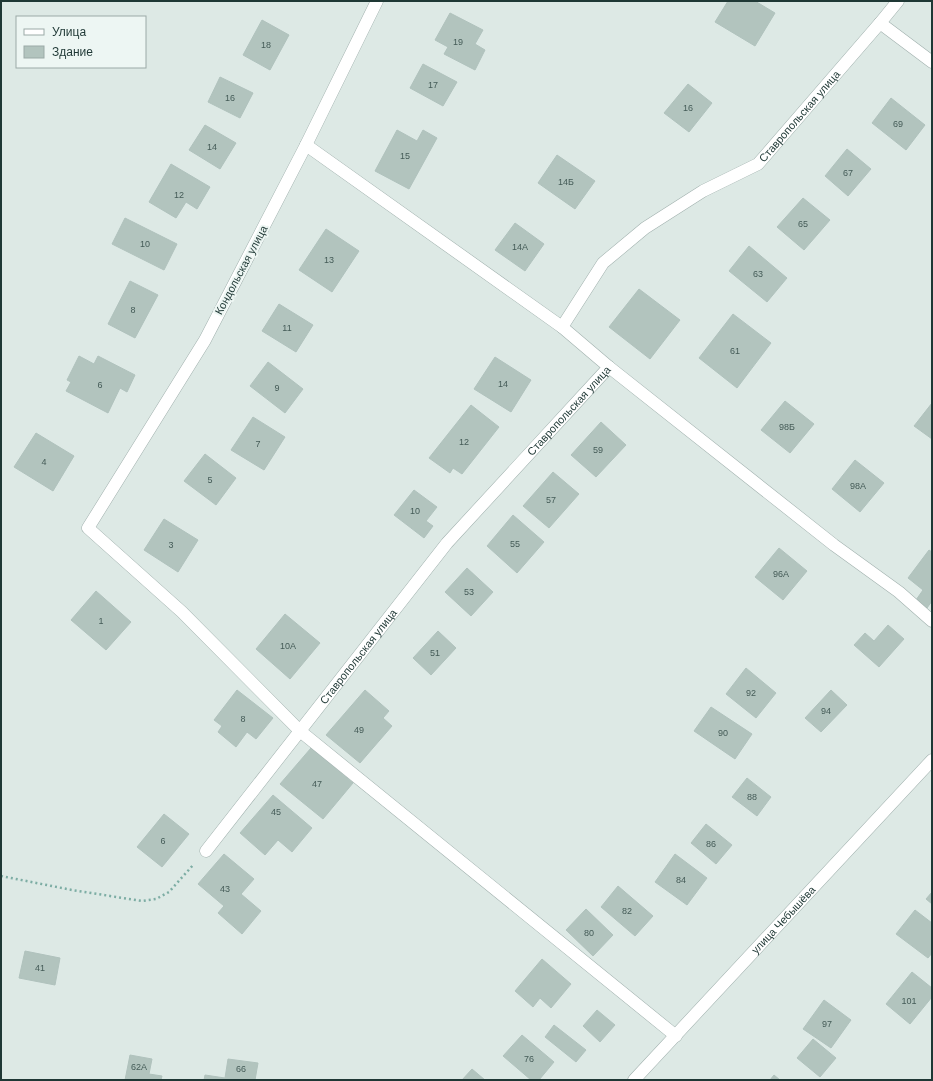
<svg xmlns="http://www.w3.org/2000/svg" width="933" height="1081" viewBox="0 0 933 1081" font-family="Helvetica,sans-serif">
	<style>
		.building { fill: #b2c4be; stroke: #b0c2bd }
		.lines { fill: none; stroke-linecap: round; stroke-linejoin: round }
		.street-casing { stroke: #a0b0ad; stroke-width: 13 }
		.path { stroke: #7dada4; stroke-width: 2.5; stroke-dasharray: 2 3; stroke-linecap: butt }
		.street { stroke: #fff; stroke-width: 12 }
		.labels { text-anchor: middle; stroke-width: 4; stroke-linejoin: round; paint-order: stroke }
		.number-label { font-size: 9px; fill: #445b57 }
		.street-label { font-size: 11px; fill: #1f3835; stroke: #edf6f3 }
	</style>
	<rect width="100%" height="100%" fill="#dde9e5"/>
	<!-- building -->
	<path class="building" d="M728,1H755L775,13L755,46L715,22Z
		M450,13L483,30L475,44L485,50L475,70L444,54L448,47L435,40Z
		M262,20L289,35L270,70L243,55Z
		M423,64L457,82L443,106L410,88Z
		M220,77L253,93L240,118L208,102Z
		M688,84L712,103L689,132L664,113Z
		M891,98L925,125L906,150L872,123Z
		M205,125L236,143L220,169L189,150Z
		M397,130L417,141L423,130L437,138L409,189L375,171Z
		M847,149L871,169L848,196L825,176Z
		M557,155L595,181L575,209L538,183Z
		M171,164L210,187L197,209L186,202L176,218L149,202Z
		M803,198L830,220L804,250L777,227Z
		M125,218L177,244L164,270L112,244Z
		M515,223L544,244L525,271L495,250Z
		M326,229L359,251L332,292L299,270Z
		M749,246L787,278L767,302L729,271Z
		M130,281L158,295L135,338L108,324Z
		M639,289L680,320L650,359L609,327Z
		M279,304L313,325L296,352L262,331Z
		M733,314L771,343L737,388L699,358Z
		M79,356L94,364L98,356L135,375L127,392L120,388L108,413L66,391L71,382L67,380Z
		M495,357L531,380L511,412L474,389Z
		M268,362L303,389L285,413L250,386Z
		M785,401L814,424L790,453L761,430Z
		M932,403V439L914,426Z
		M471,405L499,427L462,474L453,468L450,473L429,458Z
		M253,417L285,437L264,470L231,450Z
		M601,422L626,445L596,477L571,455Z
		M36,433L74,456L53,491L14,467Z
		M205,454L236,478L216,505L184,481Z
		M855,460L884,483L860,512L832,489Z
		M553,472L579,494L549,528L523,506Z
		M414,490L437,507L426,521L433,526L424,538L394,515Z
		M513,515L544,542L517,573L487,546Z
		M164,519L198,540L178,572L144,550Z
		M779,548L807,571L783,600L755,577Z
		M929,550L932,552V601L927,608L916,600L923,590L908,578Z
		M467,568L493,592L471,616L445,592Z
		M96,591L131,622L106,650L71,620Z
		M285,614L320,643L290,679L256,649Z
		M888,625L904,639L879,667L854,645L865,633L874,641Z
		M438,631L456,648L431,675L413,658Z
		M746,668L776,693L756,718L726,694Z
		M237,690L273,718L256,739L247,732L236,747L218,732L222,726L214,720Z
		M365,690L389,711L383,718L392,726L360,763L326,735Z
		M831,690L847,705L821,732L805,718Z
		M711,707L752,734L735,759L694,731Z
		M311,748L353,783L323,819L280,784Z
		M747,778L771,797L757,816L732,797Z
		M273,795L312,828L292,852L278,840L265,855L240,833Z
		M164,814L189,834L162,867L137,847Z
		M706,824L732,845L716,864L691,843Z
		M224,854L254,879L241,894L261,911L242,934L218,913L224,906L198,884Z
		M675,854L707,878L687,905L655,882Z
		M618,886L653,916L635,936L601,907Z
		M932,892V904L926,899Z
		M586,909L613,935L593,956L566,930Z
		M915,910L932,923V953L928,958L896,934Z
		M25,951L60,958L55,985L19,978Z
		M542,959L571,984L551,1008L540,998L533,1007L515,991Z
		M912,972L932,988V997L910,1024L886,1004Z
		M824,1000L851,1020L831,1048L803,1029Z
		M597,1010L615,1025L600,1042L583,1026Z
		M554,1025L586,1050L576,1062L545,1037Z
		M522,1035L554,1062L539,1080H531L503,1056Z
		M813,1039L836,1058L820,1077L797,1058Z
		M130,1055L152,1059L149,1074L162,1076L161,1080H125Z
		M228,1059L258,1063L255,1080H204L205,1075L225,1078Z
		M472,1069L485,1080H462Z
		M774,1075L780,1080H770Z"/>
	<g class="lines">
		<defs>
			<g id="street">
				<path d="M377,1L306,145L205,340L88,528L182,612L300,731L676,1036"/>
				<path d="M880,23L932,62"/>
				<path d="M306,145L562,327"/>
				<path d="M609,367L834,545L899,592L932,621"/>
				<path id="s1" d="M206,851L447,543L609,367L562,327L603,263L645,228L703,191L758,164L880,23L898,1"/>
				<path id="s2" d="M634,1080L932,760"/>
			</g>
		</defs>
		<!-- street casing -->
		<use href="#street" class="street-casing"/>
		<!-- path -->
		<path class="path" d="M1,876L72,890L142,901L156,899L169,892L194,864"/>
		<!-- street -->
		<use href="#street" class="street"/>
	</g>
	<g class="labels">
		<!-- number labels -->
		<g class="number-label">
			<text x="458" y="45">19</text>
			<text x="266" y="48">18</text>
			<text x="433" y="88">17</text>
			<text x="230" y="101">16</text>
			<text x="688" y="111">16</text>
			<text x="898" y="127">69</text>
			<text x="212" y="150">14</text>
			<text x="405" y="159">15</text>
			<text x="848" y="176">67</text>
			<text x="566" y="185">14Б</text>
			<text x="179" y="198">12</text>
			<text x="803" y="227">65</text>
			<text x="145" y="247">10</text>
			<text x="520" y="250">14А</text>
			<text x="329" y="263">13</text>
			<text x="758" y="277">63</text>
			<text x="133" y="313">8</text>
			<text x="287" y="331">11</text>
			<text x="735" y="354">61</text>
			<text x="503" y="387">14</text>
			<text x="100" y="388">6</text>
			<text x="277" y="391">9</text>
			<text x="787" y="430">98Б</text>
			<text x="464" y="445">12</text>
			<text x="258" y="447">7</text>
			<text x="598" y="453">59</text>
			<text x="44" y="465">4</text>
			<text x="210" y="483">5</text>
			<text x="858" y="489">98А</text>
			<text x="551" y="503">57</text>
			<text x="415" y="514">10</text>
			<text x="515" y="547">55</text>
			<text x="171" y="548">3</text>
			<text x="781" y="577">96А</text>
			<text x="469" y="595">53</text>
			<text x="101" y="624">1</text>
			<text x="288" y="649">10А</text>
			<text x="435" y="656">51</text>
			<text x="751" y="696">92</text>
			<text x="826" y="714">94</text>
			<text x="243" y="722">8</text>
			<text x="359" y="733">49</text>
			<text x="723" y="736">90</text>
			<text x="317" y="787">47</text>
			<text x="752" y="800">88</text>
			<text x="276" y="815">45</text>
			<text x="163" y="844">6</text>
			<text x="711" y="847">86</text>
			<text x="681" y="883">84</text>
			<text x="225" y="892">43</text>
			<text x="627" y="914">82</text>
			<text x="589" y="936">80</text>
			<text x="40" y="971">41</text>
			<text x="909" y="1004">101</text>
			<text x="827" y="1027">97</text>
			<text x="529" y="1062">76</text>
			<text x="139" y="1070">62А</text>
			<text x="241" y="1072">66</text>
		</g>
		<!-- street labels -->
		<g class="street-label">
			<text dy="4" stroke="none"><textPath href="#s1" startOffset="1016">Ставропольская улица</textPath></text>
			<text transform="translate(241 270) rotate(-62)" y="4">Кондольская улица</text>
			<text dy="4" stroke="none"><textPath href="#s1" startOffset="571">Ставропольская улица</textPath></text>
			<text dy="4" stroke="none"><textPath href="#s1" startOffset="247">Ставропольская улица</textPath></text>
			<text dy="4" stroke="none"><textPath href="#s2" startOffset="219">улица Чебышёва</textPath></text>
		</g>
	</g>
	<!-- border -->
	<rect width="933" height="1081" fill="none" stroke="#1f3835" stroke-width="4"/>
	<!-- legend -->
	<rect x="16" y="16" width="130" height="52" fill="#edf6f3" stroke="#9baaa7"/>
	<rect x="24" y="29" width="20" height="6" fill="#ffffff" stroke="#9baaa7"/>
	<text x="52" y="36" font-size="12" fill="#1f3835">Улица</text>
	<rect x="24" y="46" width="20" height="12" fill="#b2c4be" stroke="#9baaa7"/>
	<text x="52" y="56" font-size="12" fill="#1f3835">Здание</text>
</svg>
